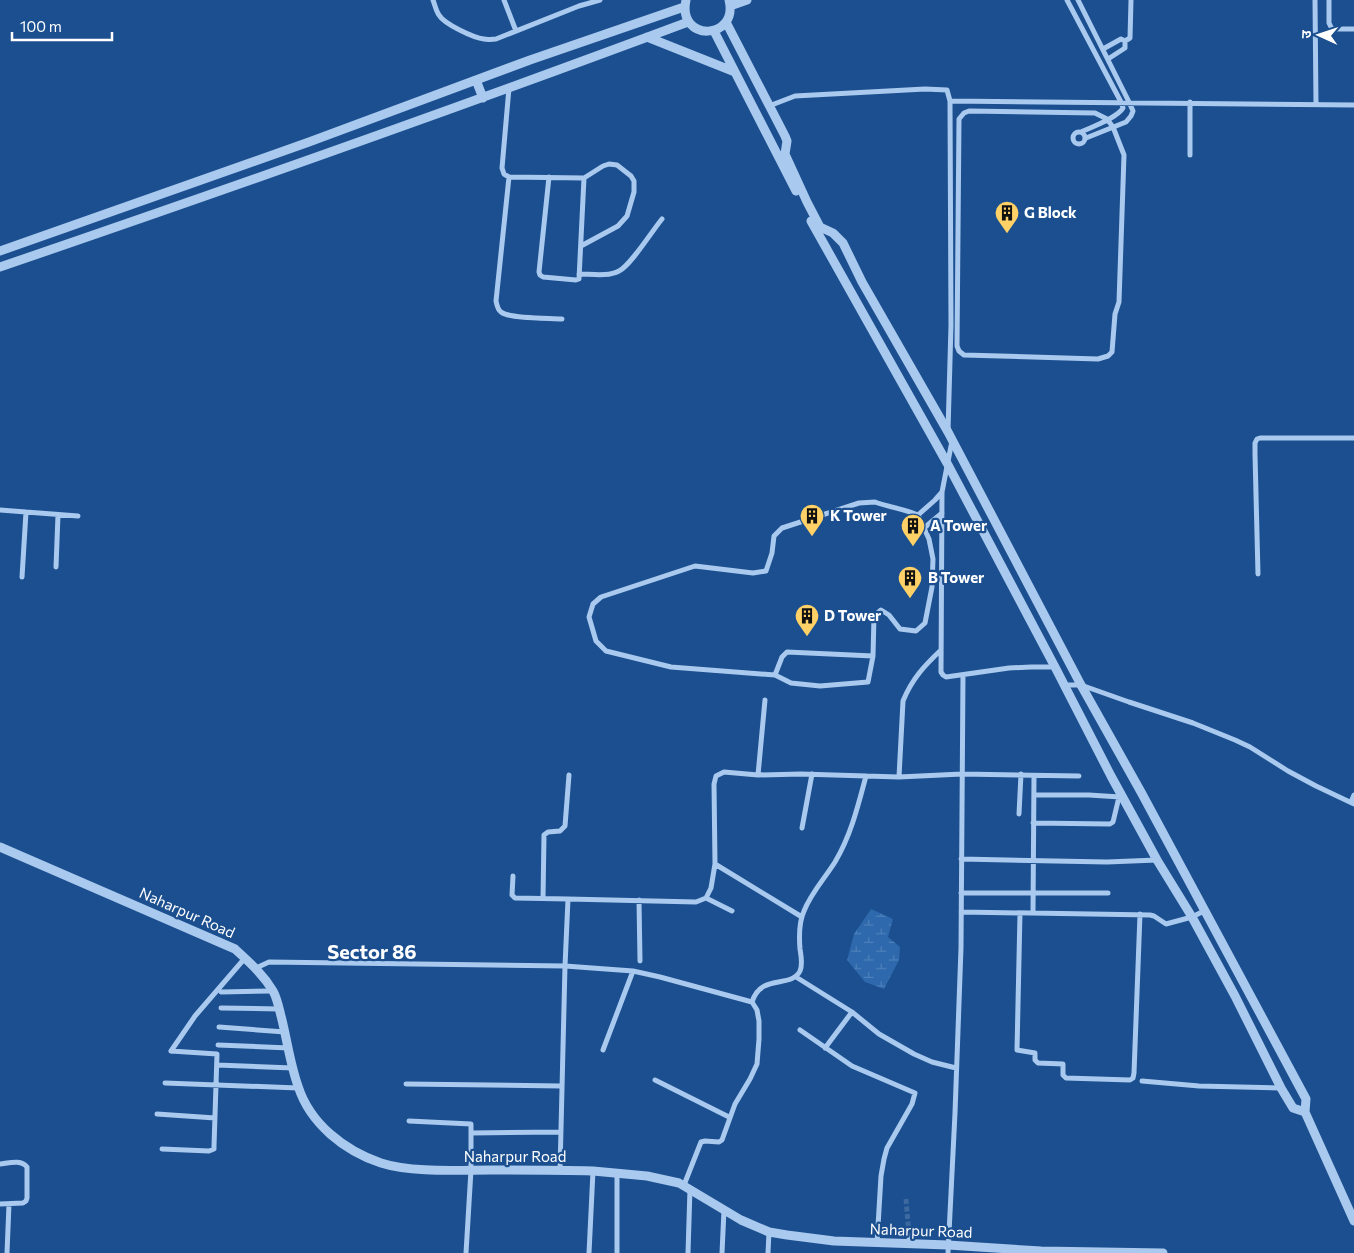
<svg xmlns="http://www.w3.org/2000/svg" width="1354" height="1253" viewBox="0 0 1354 1253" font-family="Commissioner,'Noto Sans Devanagari',sans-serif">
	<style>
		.wetland { fill: url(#wetland-marsh) }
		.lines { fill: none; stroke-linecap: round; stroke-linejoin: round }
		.minor-tunnel { stroke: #3d69a0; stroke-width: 5; stroke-dasharray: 5 2.5; stroke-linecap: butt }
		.minor { stroke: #a9c9ee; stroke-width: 5 }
		.tertiary { stroke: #a9c9ee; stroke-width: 9 }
		.labels { text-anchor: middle; stroke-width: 4.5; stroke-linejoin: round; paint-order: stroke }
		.poi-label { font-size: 15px; font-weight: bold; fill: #fff; stroke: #1b4f8f; text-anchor: start }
		.street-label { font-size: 15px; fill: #fff; stroke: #1b4f8f }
		.district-label { font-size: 20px; font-weight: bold; fill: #fff; stroke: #1b4f8f }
	</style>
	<defs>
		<pattern id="wetland-marsh" width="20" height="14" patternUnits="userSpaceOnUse" patternTransform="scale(1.25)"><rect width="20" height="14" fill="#2e69ad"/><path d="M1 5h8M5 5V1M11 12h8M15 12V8" fill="none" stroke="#4d80b9"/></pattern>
	</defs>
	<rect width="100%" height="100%" fill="#1b4f8f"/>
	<!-- wetland -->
	<path class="wetland" d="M871,909L893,919L888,937L900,947L899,960L884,989L865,982L847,960L854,934Z"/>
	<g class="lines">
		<!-- minor-tunnel -->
		<path class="minor-tunnel" d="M906,1199L909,1236"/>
		<!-- minor -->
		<path class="minor" d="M433,0C435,5 436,11 439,15C444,24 474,38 484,39C488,40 493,39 496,39L579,6L600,0
			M504,0L516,31
			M1067,0L1121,102L1123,108C1117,118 1092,127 1081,132
			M1078,0L1129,102L1133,111L1131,116L1126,122L1086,138
			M1315,0L1316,104
			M1329,0V23L1332,29H1354
			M1103,49L1121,39L1125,41L1130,38L1131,0
			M1108,59L1125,48V41
			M509,88L502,168L504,174L509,177L584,178L603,166L609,164L617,165L631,176L634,181V192L627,216L618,226L581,246
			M769,106L795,96L925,89L947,90L950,101
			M969,111L1095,113L1107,119L1113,127L1124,155L1119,302L1115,314L1112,352L1108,356L1098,359L964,355L959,351L957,346L959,119L964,113Z
			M1073 138a6 6 0 1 1 12 0a6 6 0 1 1-12 0Z
			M1190,155V102
			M509,177L496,301C497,306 498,310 501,312C510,319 549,318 562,319
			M549,177L539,272L540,275L543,277L576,280L579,279L584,178
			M579,274C591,274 608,277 619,271C631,265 652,231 662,219
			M948,431L951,325L950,101L1354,105
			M952,441L942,492L941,672L943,675L946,677L1009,668L1031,667H1055
			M875,502C889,507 904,509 918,515L929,539L933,559L932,587L925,623L916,631L900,629L889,615L881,610L874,616L873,656L868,682L820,686L791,683L775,675L671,667L606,651L596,641L589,617L593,604L601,597L695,566L753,573L766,571L772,553L774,536L782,528L859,503Z
			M0,510L78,516
			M918,515L935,500L942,492
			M924,528L942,513
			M56,567L58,515
			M1258,574L1255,454V443L1257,439L1260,438H1354
			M22,577L26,512
			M941,650C924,666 912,679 903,701L899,777L962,774L1079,776
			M775,675L782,657L787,652L873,656
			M1064,685H1081L1129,702L1193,723L1235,740L1250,747L1288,771L1316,786L1354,804
			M758,775L765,700
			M1034,795H1089L1120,797
			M1351,802L1354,795
			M1019,814L1021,774
			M1033,823L1110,824L1113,822L1119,797
			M802,828L812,774
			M961,859L1107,862L1157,860
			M715,864L802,917
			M513,876L512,895L515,898L568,899
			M961,893H1108
			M706,898L732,911
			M543,899L544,835L548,832L560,831L565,826L569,775
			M639,900L640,961
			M961,912L1150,915L1154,916L1166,924L1192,917L1204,911
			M1020,913L1017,1050L1035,1053V1060L1038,1063L1063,1064V1075L1066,1078L1130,1080L1133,1078L1134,1073L1140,914
			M1033,913L1034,776
			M256,968L269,962L565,966L633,971L660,977L752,1002L757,1010L759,1021V1039L757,1064L750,1079L735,1104L722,1140L719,1142L705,1141L701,1142L684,1185
			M796,977L852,1012L879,1034L914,1054L932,1062L956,1068
			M221,992L273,991
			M752,1002C761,973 791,989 800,971C803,964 801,956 800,949C799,937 799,922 804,911C811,893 825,878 835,862C851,835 858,806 866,776
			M221,1008L279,1009
			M219,1027L285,1032
			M800,1030L852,1066L915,1093L912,1104L887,1148L884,1159L881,1176L877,1243
			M218,1045L289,1048
			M825,1048L852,1012
			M603,1050L633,971
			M171,1051L195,1016L245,958
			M217,1065L293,1068
			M655,1080L729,1117
			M1142,1081L1199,1086L1281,1088
			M165,1083L298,1088
			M406,1084L561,1086
			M157,1114L215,1118
			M409,1121L471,1124V1170L466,1253
			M471,1133L561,1132
			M162,1149L209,1151L214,1149V1146L217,1054L171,1051
			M0,1164C9,1163 21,1159 27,1167V1198L26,1201L23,1203L0,1204
			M560,1170L565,966L568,899L696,902L706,898L711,888L715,864L714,784L716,776L724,772L758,775L801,774L899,777
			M909,1236L910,1244
			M7,1253L9,1204
			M589,1253L593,1171
			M617,1253V1173
			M688,1253L690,1189
			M722,1253L724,1210
			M768,1253L769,1232
			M948,1253L955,1113L961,948L963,675"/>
		<!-- tertiary -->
		<path class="tertiary" d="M686,0C677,43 739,40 729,0
			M730,6L747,0
			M726,22L785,136L787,141L785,154L807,202L820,227L833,233L843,243L862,282L948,432L1081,685L1141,792L1306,1099L1305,1112L1354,1221
			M714,31L796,191
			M647,37L735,72
			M476,80L483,98
			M811,221L947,463L1055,667L1111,776L1157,860L1192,917L1235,996L1281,1088L1293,1108L1305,1112
			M0,251L309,142L530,60L684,7
			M0,267C231,188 460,107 688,22
			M0,847L235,949C249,962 263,974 273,991C277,998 279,1008 281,1016C287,1039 290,1064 298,1086C310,1124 345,1151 381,1163C412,1173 459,1170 491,1170C525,1170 559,1170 593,1171L647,1176L679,1183L741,1220L769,1232L787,1235L834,1241L948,1245L1041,1251L1163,1253"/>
	</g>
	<!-- icons -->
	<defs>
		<symbol id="building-pin" viewBox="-11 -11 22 30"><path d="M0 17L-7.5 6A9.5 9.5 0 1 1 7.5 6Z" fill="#ffd166" stroke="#1b4f8f"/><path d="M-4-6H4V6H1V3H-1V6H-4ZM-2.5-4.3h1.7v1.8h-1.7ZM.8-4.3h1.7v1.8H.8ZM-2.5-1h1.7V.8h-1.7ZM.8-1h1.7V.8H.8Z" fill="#111"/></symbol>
	</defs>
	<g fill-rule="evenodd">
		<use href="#building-pin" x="993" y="199" width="28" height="38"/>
		<use href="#building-pin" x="798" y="502" width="28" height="38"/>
		<use href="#building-pin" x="899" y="512" width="28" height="38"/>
		<use href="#building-pin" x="896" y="564" width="28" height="38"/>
		<use href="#building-pin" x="793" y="602" width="28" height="38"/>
	</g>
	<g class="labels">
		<!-- poi labels -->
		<g class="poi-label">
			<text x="1024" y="218">G Block</text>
			<text x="830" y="521">K Tower</text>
			<text x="930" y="531">A Tower</text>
			<text x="928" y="583">B Tower</text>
			<text x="824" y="621">D Tower</text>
		</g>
		<!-- street labels -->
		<g class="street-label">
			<text transform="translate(187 913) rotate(24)" y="5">Naharpur Road</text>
			<text x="515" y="1162">Naharpur Road</text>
			<text transform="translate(921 1231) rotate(2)" y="5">Naharpur Road</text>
		</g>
		<!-- district labels -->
		<g class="district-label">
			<text x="372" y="959">Sector 86</text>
		</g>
	</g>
	<!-- north arrow -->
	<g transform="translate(1319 35) rotate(273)" stroke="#1b4f8f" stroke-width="4" paint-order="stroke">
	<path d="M0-4L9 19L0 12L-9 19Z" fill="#ffffff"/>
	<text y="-8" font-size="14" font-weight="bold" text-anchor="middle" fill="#ffffff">उ</text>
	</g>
	<!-- scale -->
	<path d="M12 32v8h100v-8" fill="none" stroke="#ffffff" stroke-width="2.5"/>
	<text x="20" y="32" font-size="15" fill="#ffffff" stroke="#1b4f8f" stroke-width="4" paint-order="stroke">100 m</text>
</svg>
